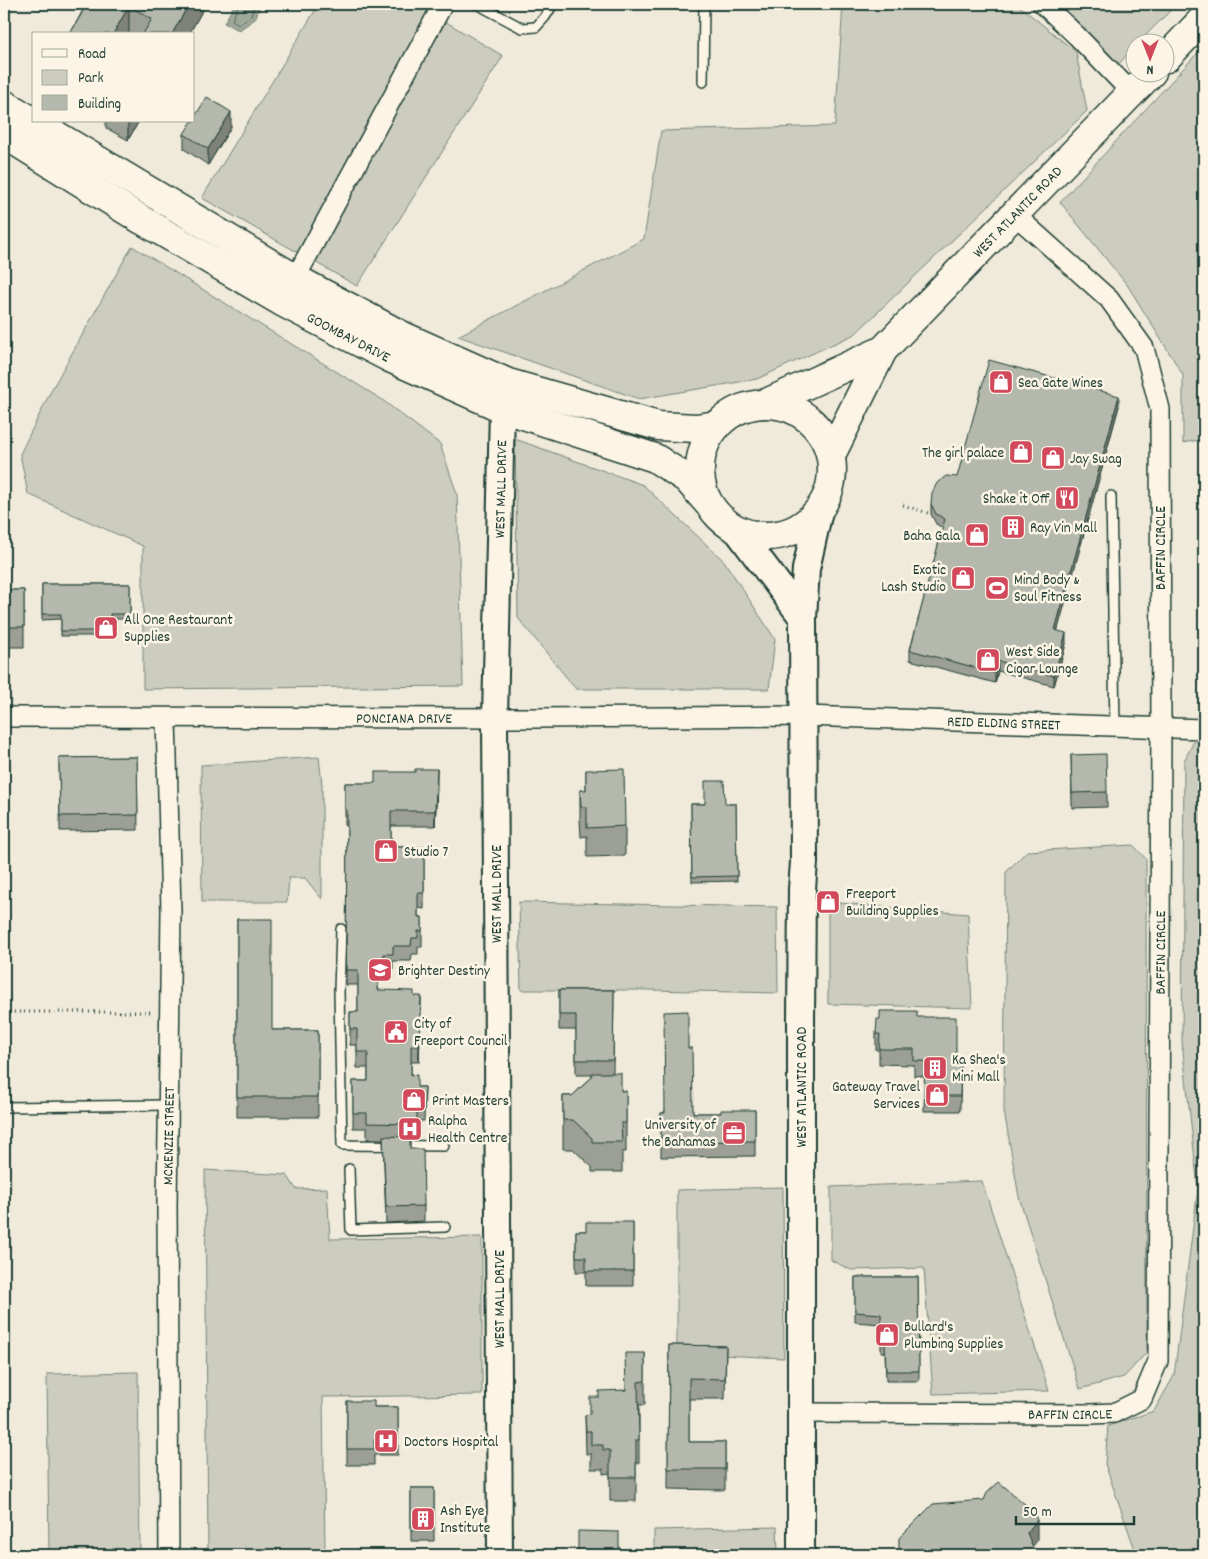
<svg xmlns="http://www.w3.org/2000/svg" width="1208" height="1559" viewBox="0 0 1208 1559" font-family="Dekko,sans-serif">
	<style>
		.green { fill: #cccdbf; stroke: #76857a }
		.water { fill: #9fa89a; stroke: #6c7d71 }
		.lines { fill: none; stroke-linecap: round; stroke-linejoin: round }
		.shore { stroke: #52685d; stroke-width: 1 }
		.service-casing { stroke: #1f3d34; stroke-width: 12 }
		.minor-casing { stroke: #1f3d34; stroke-width: 22 }
		.tertiary-casing { stroke: #1f3d34; stroke-width: 28 }
		.secondary-casing { stroke: #1f3d34; stroke-width: 30 }
		.primary-casing { stroke: #1f3d34; stroke-width: 31 }
		.path { stroke: #1f3d34; stroke-width: 3; stroke-dasharray: 1 4; stroke-linecap: butt }
		.service { stroke: #fcf5e5; stroke-width: 9 }
		.minor { stroke: #fcf5e5; stroke-width: 19 }
		.tertiary { stroke: #fcf5e5; stroke-width: 24 }
		.secondary { stroke: #fcf5e5; stroke-width: 26 }
		.primary { stroke: #fcf5e5; stroke-width: 28 }
		.wall { fill: #9c9f95; stroke: #1f3d34 }
		.shaded-wall { fill: #7f8279; stroke: #1f3d34 }
		.building { fill: #b5b9ad; stroke: #1f3d34 }
		.labels { text-anchor: middle; stroke-width: 5; stroke-linejoin: round; paint-order: stroke }
		.street-label { font-size: 15px; fill: #1f3d34; stroke: #fcf5e5 }
		.poi-label { font-size: 15px; fill: #1f3d34; stroke: #fcf5e5; text-anchor: start }
	</style>
	<rect width="100%" height="100%" fill="#efeada"/>
	<filter id="ink" filterUnits="userSpaceOnUse"><feTurbulence type="fractalNoise" baseFrequency=".02" numOctaves="2"/><feDisplacementMap in="SourceGraphic" scale="10" xChannelSelector="R" yChannelSelector="G"/><feConvolveMatrix kernelMatrix="1 2 1 2 8 2 1 2 1" color-interpolation-filters="sRGB"/></filter>
	<g filter="url(#ink)">
		<!-- green -->
		<path class="green" d="M319,4H416L503,56L357,286L202,198Z
			M843,4H1017L1076,52L1087,111L855,334L757,379L639,399L458,336L644,239L661,131L835,126Z
			M1062,4H1177L1139,42H1136L1135,46L1117,66Z
			M1204,46V439L1183,443V375L1128,286L1060,202Z
			M132,246L381,399L440,444L457,494L463,686L143,689V546L28,494L20,454L52,389Z
			M515,439L643,485L724,561L775,639L769,689H576L518,618Z
			M1194,741H1204V1555H1137L1105,1464L1108,1426L1154,1411L1174,1376L1198,1188L1182,1042L1184,761Z
			M319,757L322,785V899L305,878H289L287,902H202L201,765Z
			M1133,845L1146,859L1147,1352L1124,1377L1080,1389L1019,1197L1004,1111L1006,872L1027,851Z
			M519,902L777,907L778,993L650,990H521Z
			M828,902L968,914L972,1008L828,1004Z
			M205,1170L287,1175L296,1189L327,1188L330,1239L482,1237V1395L323,1397L325,1555H208Z
			M982,1181L1049,1391L933,1394L924,1268L851,1270L831,1260V1187Z
			M783,1187L784,1358L677,1353V1190Z
			M138,1372L140,1555H49L47,1374Z
			M777,1527L778,1555H654V1530Z"/>
		<!-- water -->
		<path class="water" d="M235,4H261L255,19L239,30L224,23Z"/>
		<g class="lines">
			<!-- shore -->
			<path class="shore" d="M239,4L232,20L239,24L251,16L255,4"/>
			<defs>
				<path id="service" d="M477,4L522,28L536,27L545,17L553,4
					M703,82L704,4
					M1111,496L1115,727
					M341,929L339,991L342,1145L444,1146
					M4,1107L169,1105
					M349,1169L351,1230L445,1227"/>
				<g id="minor">
					<path d="M1043,4L1077,36L1132,93"/>
					<path d="M290,288L443,4"/>
					<path id="s1" d="M4,717L537,718L804,716L1204,729"/>
					<path d="M166,718L171,911L167,1205L169,1555"/>
					<path id="s2" d="M800,1413L1091,1414L1114,1413L1142,1399L1158,1361L1161,729L1160,409L1144,348L1109,299L1014,214"/>
				</g>
				<g id="tertiary">
					<path id="s3" d="M500,1555L495,718L502,408L506,390"/>
				</g>
				<path id="secondary" d="M737,530L803,618
					M801,1555V1020L802,889L804,862L803,618L806,569L819,511"/>
				<g id="primary">
					<path d="M1166,58L1204,18"/>
					<path d="M4,104L296,279L403,336L508,383L658,426L696,428L717,425"/>
					<path id="s4" d="M4,134L142,220L282,302L390,358L502,408L655,458L687,479L708,503"/>
					<circle cx="766" cy="470" r="66"/>
					<path d="M764,404L883,350"/>
					<path id="s5" d="M831,455L883,350L1152,72"/>
				</g>
			</defs>
			<!-- service casing -->
			<use href="#service" class="service-casing"/>
			<!-- minor casing -->
			<use href="#minor" class="minor-casing"/>
			<!-- tertiary casing -->
			<use href="#tertiary" class="tertiary-casing"/>
			<!-- secondary casing -->
			<use href="#secondary" class="secondary-casing"/>
			<!-- primary casing -->
			<use href="#primary" class="primary-casing"/>
			<!-- path -->
			<path class="path" d="M903,505L931,514
				M4,1012H154"/>
			<!-- service -->
			<use href="#service" class="service"/>
			<!-- minor -->
			<use href="#minor" class="minor"/>
			<!-- tertiary -->
			<use href="#tertiary" class="tertiary"/>
			<!-- secondary -->
			<use href="#secondary" class="secondary"/>
			<!-- primary -->
			<use href="#primary" class="primary"/>
		</g>
		<!-- wall -->
		<path class="wall" d="M78,4H206L189,34H70L83,10L78,7Z
			M106,121H139L128,140L106,128Z
			M231,127L208,165L184,149V134Z
			M1119,406L1057,631L1066,644L1054,686L998,671L995,683L910,660V650L943,528L936,524L931,514V504L957,477Z
			M42,584H130V619H110L111,636H61V619L42,620Z
			M4,590H24V647H4Z
			M1071,755L1107,792V807L1072,808Z
			M137,757L138,830L60,831L59,758Z
			M586,770L625,826V856L587,857V836L581,837L580,820V790H586Z
			M345,783L437,784L435,826H391V847H424V909L418,908V917H422V947H418V954H412L411,961H393V970L384,969L383,979H378V990L414,996L421,1011L419,1062H411V1075L417,1087H425L424,1121H417V1136H410V1149L424,1206V1221L386,1223L383,1139H367V1128H353V1081H368V1068H357V1045H350V1012H358V985H346L347,826H345Z
			M691,804H736L737,881L692,882Z
			M237,919L272,1030H318V1117H237Z
			M559,990H614L613,1073L621,1091H626V1152H622V1172H592V1167L573,1149H563V1096H572L592,1077V1075H576V1030H559Z
			M917,1017L956,1056H961L960,1111H924L925,1076H914V1065L879,1064V1050H876V1034Z
			M688,1048L693,1113H721L755,1110V1156L661,1157V1113H664Z
			M633,1222V1286H586V1272H576V1231H586Z
			M855,1277H918L919,1381H886L885,1352H881V1324L855,1322Z
			M669,1345L726,1346L725,1399H689V1442H725V1490L668,1489Z
			M645,1353V1405H639V1463H636V1501H610V1473L603,1474V1469H591V1454H586L585,1415H590L599,1397L625,1390Z
			M347,1401L374,1407H398V1455H374V1465H347Z
			M411,1488H434V1541H411Z"/>
		<!-- shaded-wall -->
		<path class="shaded-wall" d="M189,4H206L189,34H172Z
			M129,6V34H113Z
			M231,112V127L208,165V149Z
			M6,115V208L4,210V118Z
			M128,121H139L128,140Z
			M1119,396V406L1055,640V630Z
			M1066,633V644L1054,686V676Z
			M998,661V671L995,683V673Z
			M437,769V784L435,826V811Z
			M421,996V1011L419,1062V1046Z
			M1037,1520V1541L1027,1553V1533Z"/>
		<!-- building -->
		<path class="building" d="M87,4H189L172,34H143L152,19L129,6L113,34H70Z
			M207,97L231,112L208,149L184,134L192,121H194V118Z
			M989,360L1119,396L1055,630L1066,633L1054,676L998,661L995,673L910,650L945,519L936,514L931,504L932,493L937,483L946,476L957,477Z
			M42,584H130V614H110L111,631H61V614H42Z
			M4,590H24V627H4Z
			M1106,754L1107,792L1072,793L1071,755Z
			M137,757L138,815L60,816L59,758Z
			M415,769H437L435,811H391V847H424V893H418V917H422V931H418V938H412L411,946H393V954H384L383,964L378,963V990L414,991V996H421L419,1046H411V1075H417V1087H425L424,1105H417V1120H410V1124L367,1123V1113H353V1081H368V1052H357V1029H350V1012H358V970H346L347,810H345V783H375V772H415Z
			M624,769L625,826L587,828V807H581L580,790H586V770Z
			M705,781H724L725,804H736L737,876L692,877L691,804H705Z
			M237,919H272V1030H318V1097H237Z
			M559,990H614L613,1060H576V1015H559Z
			M688,1011V1048H692L693,1113H721V1110H755V1141L661,1142V1113H665L664,1012Z
			M880,1011H917V1017H956V1056H961L960,1096H924L925,1061H914V1049H879L880,1034H876L877,1019H880Z
			M592,1073H621V1091H626V1123H621L622,1142H592V1138L573,1120H563V1096H572L592,1077Z
			M383,1136L410,1137V1149H423L424,1206L386,1207Z
			M586,1222H633V1271H586V1257H576V1231H586Z
			M855,1277H918L919,1371H886L885,1341H881V1314L855,1312Z
			M669,1345L726,1346L725,1379L689,1378V1442H725V1469H668Z
			M625,1353H645V1381L638,1382L639,1440H636V1477H610V1450H603V1445H591V1431H586L585,1415L590,1414V1397H599V1391L626,1390Z
			M347,1401H374V1407H398V1439H374V1449H347Z
			M999,1482L1033,1511L1037,1520L1027,1533L1036,1555H899V1538L933,1504L984,1500L987,1493Z
			M411,1488H434V1530H411Z
			M578,1531L619,1532V1555H578Z"/>
	</g>
	<!-- icons -->
	<defs>
		<symbol id="shop-square" viewBox="-11 -11 22 22"><rect x="-9" y="-9" width="18" height="18" rx="4" fill="#d1495b" stroke="#fcf5e5"/><path d="M-5-2.5h2.3a2.7 3.5 0 0 1 5.4 0H5L5.5 6h-11ZM-1.5-2.5h3a1.5 2.3 0 0 0-3 0Z" fill="#fff"/></symbol>
		<symbol id="restaurant-square" viewBox="-11 -11 22 22"><rect x="-9" y="-9" width="18" height="18" rx="4" fill="#d1495b" stroke="#fcf5e5"/><path d="M-5-6h1v4h1v-4h1v4h1v-4h1v5L-1.5 .5V6h-2V.5L-5-1ZM5-6V6H3V1.5H1.5Q1.5-4 5-6Z" fill="#fff"/></symbol>
		<symbol id="building-square" viewBox="-11 -11 22 22"><rect x="-9" y="-9" width="18" height="18" rx="4" fill="#d1495b" stroke="#fcf5e5"/><path d="M-4-6H4V6H1V3H-1V6H-4ZM-2.5-4.3h1.7v1.8h-1.7ZM.8-4.3h1.7v1.8H.8ZM-2.5-1h1.7V.8h-1.7ZM.8-1h1.7V.8H.8Z" fill="#fff"/></symbol>
		<symbol id="stadium-square" viewBox="-11 -11 22 22"><rect x="-9" y="-9" width="18" height="18" rx="4" fill="#d1495b" stroke="#fcf5e5"/><path d="M0-5a6.5 5 0 1 0 0 10a6.5 5 0 1 0 0-10ZM-3.5-1.8h7v3.6h-7Z" fill="#fff"/></symbol>
		<symbol id="school-square" viewBox="-11 -11 22 22"><rect x="-9" y="-9" width="18" height="18" rx="4" fill="#d1495b" stroke="#fcf5e5"/><path d="M0-5L7-2L0 1L-7-2ZM-4 1L0 2.5L4 1V4Q0 6-4 4Z" fill="#fff"/></symbol>
		<symbol id="civic-square" viewBox="-11 -11 22 22"><rect x="-9" y="-9" width="18" height="18" rx="4" fill="#d1495b" stroke="#fcf5e5"/><path d="M-.6-6.5H3V-4.5H.6V-3L4-1V1h2V6H-6V1h2V-1L-.6-3ZM-1.2 2.5V6h2.4V2.5Z" fill="#fff"/></symbol>
		<symbol id="hospital-square" viewBox="-11 -11 22 22"><rect x="-9" y="-9" width="18" height="18" rx="4" fill="#d1495b" stroke="#fcf5e5"/><path d="M-5-5h3v3.5h4V-5h3V5h-3V1.5h-4V5h-3Z" fill="#fff"/></symbol>
		<symbol id="office-square" viewBox="-11 -11 22 22"><rect x="-9" y="-9" width="18" height="18" rx="4" fill="#d1495b" stroke="#fcf5e5"/><path d="M-6-3h4V-5.5h4V-3h4V5H-6ZM-1-4.5V-3h2v-1.5ZM-6 0V1H6V0Z" fill="#fff"/></symbol>
	</defs>
	<g fill-rule="evenodd">
		<use href="#shop-square" x="987" y="368" width="28" height="28"/>
		<use href="#shop-square" x="1007" y="438" width="28" height="28"/>
		<use href="#shop-square" x="1039" y="444" width="28" height="28"/>
		<use href="#restaurant-square" x="1053" y="484" width="28" height="28"/>
		<use href="#building-square" x="999" y="513" width="28" height="28"/>
		<use href="#shop-square" x="963" y="521" width="28" height="28"/>
		<use href="#shop-square" x="949" y="564" width="28" height="28"/>
		<use href="#stadium-square" x="983" y="574" width="28" height="28"/>
		<use href="#shop-square" x="92" y="614" width="28" height="28"/>
		<use href="#shop-square" x="974" y="646" width="28" height="28"/>
		<use href="#shop-square" x="372" y="837" width="28" height="28"/>
		<use href="#shop-square" x="814" y="888" width="28" height="28"/>
		<use href="#school-square" x="366" y="956" width="28" height="28"/>
		<use href="#civic-square" x="382" y="1018" width="28" height="28"/>
		<use href="#building-square" x="921" y="1054" width="28" height="28"/>
		<use href="#shop-square" x="923" y="1081" width="28" height="28"/>
		<use href="#shop-square" x="400" y="1086" width="28" height="28"/>
		<use href="#hospital-square" x="396" y="1115" width="28" height="28"/>
		<use href="#office-square" x="720" y="1119" width="28" height="28"/>
		<use href="#shop-square" x="873" y="1321" width="28" height="28"/>
		<use href="#hospital-square" x="372" y="1427" width="28" height="28"/>
		<use href="#building-square" x="409" y="1505" width="28" height="28"/>
	</g>
	<g class="labels">
		<!-- street labels -->
		<g class="street-label">
			<text dy="5" stroke="none"><textPath href="#s5" startOffset="310">WEST ATLANTIC ROAD</textPath></text>
			<text dy="5" stroke="none"><textPath href="#s4" startOffset="400">GOOMBAY DRIVE</textPath></text>
			<text dy="5" stroke="none"><textPath href="#s3" startOffset="1066">WEST MALL DRIVE</textPath></text>
			<text transform="translate(1160 548) rotate(-90)" y="5">BAFFIN CIRCLE</text>
			<text dy="5" stroke="none"><textPath href="#s1" startOffset="400">PONCIANA DRIVE</textPath></text>
			<text dy="5" stroke="none"><textPath href="#s1" startOffset="1000">REID ELDING STREET</textPath></text>
			<text transform="translate(496 894) rotate(-90)" y="5">WEST MALL DRIVE</text>
			<text dy="5" stroke="none"><textPath href="#s2" startOffset="795">BAFFIN CIRCLE</textPath></text>
			<text transform="translate(801 1087) rotate(-90)" y="5">WEST ATLANTIC ROAD</text>
			<text transform="translate(168 1136) rotate(-89)" y="5">MCKENZIE STREET</text>
			<text transform="translate(499 1299) rotate(-90)" y="5">WEST MALL DRIVE</text>
			<text dy="5" stroke="none"><textPath href="#s2" startOffset="270">BAFFIN CIRCLE</textPath></text>
		</g>
		<!-- poi labels -->
		<g class="poi-label">
			<text x="1018" y="387">Sea Gate Wines</text>
			<text x="1004" y="457" text-anchor="end">The girl palace</text>
			<text x="1070" y="463">Jay Swag</text>
			<text x="1050" y="503" text-anchor="end">Shake it Off</text>
			<text x="1030" y="532">Ray Vin Mall</text>
			<text x="960" y="540" text-anchor="end">Baha Gala</text>
			<text x="946" y="574" text-anchor="end">Exotic<tspan x="946" dy="17">Lash Studio</tspan></text>
			<text x="1014" y="584">Mind Body &amp;<tspan x="1014" dy="17">Soul Fitness</tspan></text>
			<text x="124" y="624">All One Restaurant<tspan x="124" dy="17">Supplies</tspan></text>
			<text x="1006" y="656">West Side<tspan x="1006" dy="17">Cigar Lounge</tspan></text>
			<text x="404" y="856">Studio 7</text>
			<text x="846" y="898">Freeport<tspan x="846" dy="17">Building Supplies</tspan></text>
			<text x="398" y="975">Brighter Destiny</text>
			<text x="414" y="1028">City of<tspan x="414" dy="17">Freeport Council</tspan></text>
			<text x="952" y="1064">Ka Shea's<tspan x="952" dy="17">Mini Mall</tspan></text>
			<text x="920" y="1091" text-anchor="end">Gateway Travel<tspan x="920" dy="17">Services</tspan></text>
			<text x="432" y="1105">Print Masters</text>
			<text x="428" y="1125">Ralpha<tspan x="428" dy="17">Health Centre</tspan></text>
			<text x="716" y="1129" text-anchor="end">University of<tspan x="716" dy="17">the Bahamas</tspan></text>
			<text x="904" y="1331">Bullard's<tspan x="904" dy="17">Plumbing Supplies</tspan></text>
			<text x="404" y="1446">Doctors Hospital</text>
			<text x="440" y="1515">Ash Eye<tspan x="440" dy="17">Institute</tspan></text>
		</g>
	</g>
	<!-- margin -->
	<rect width="1208" height="1559" fill="none" stroke="#fcf5e5" stroke-width="20"/>
	<rect x="10" y="10" width="1188" height="1539" fill="none" stroke="#1f3d34" stroke-width="2" filter="url(#ink)"/>
	<!-- legend -->
	<rect x="32" y="32" width="162" height="90" fill="#fcf5e5" stroke="#a4ab9e"/>
	<rect x="42" y="49" width="25" height="8" fill="#fcf5e5" stroke="#a4ab9e"/>
	<text x="78" y="58" font-size="15" fill="#1f3d34">Road</text>
	<rect x="42" y="70" width="25" height="15" fill="#cccdbf" stroke="#a4ab9e"/>
	<text x="78" y="82" font-size="15" fill="#1f3d34">Park</text>
	<rect x="42" y="95" width="25" height="15" fill="#b5b9ad" stroke="#a4ab9e"/>
	<text x="78" y="108" font-size="15" fill="#1f3d34">Building</text>
	<!-- north arrow -->
	<g transform="translate(1150 58) rotate(180)"><circle r="24" fill="#fcf5e5" stroke="#a4ab9e"/>
	<path d="M0-4L9 19L0 12L-9 19Z" fill="#d1495b"/>
	<text y="-8" font-size="14" font-weight="bold" text-anchor="middle" fill="#1f3d34">N</text>
	</g>
	<!-- scale -->
	<path d="M1016 1516v8h118v-8" fill="none" stroke="#1f3d34" stroke-width="2.5"/>
	<text x="1023" y="1516" font-size="15" fill="#1f3d34" stroke="#fcf5e5" stroke-width="4" paint-order="stroke">50 m</text>
</svg>
